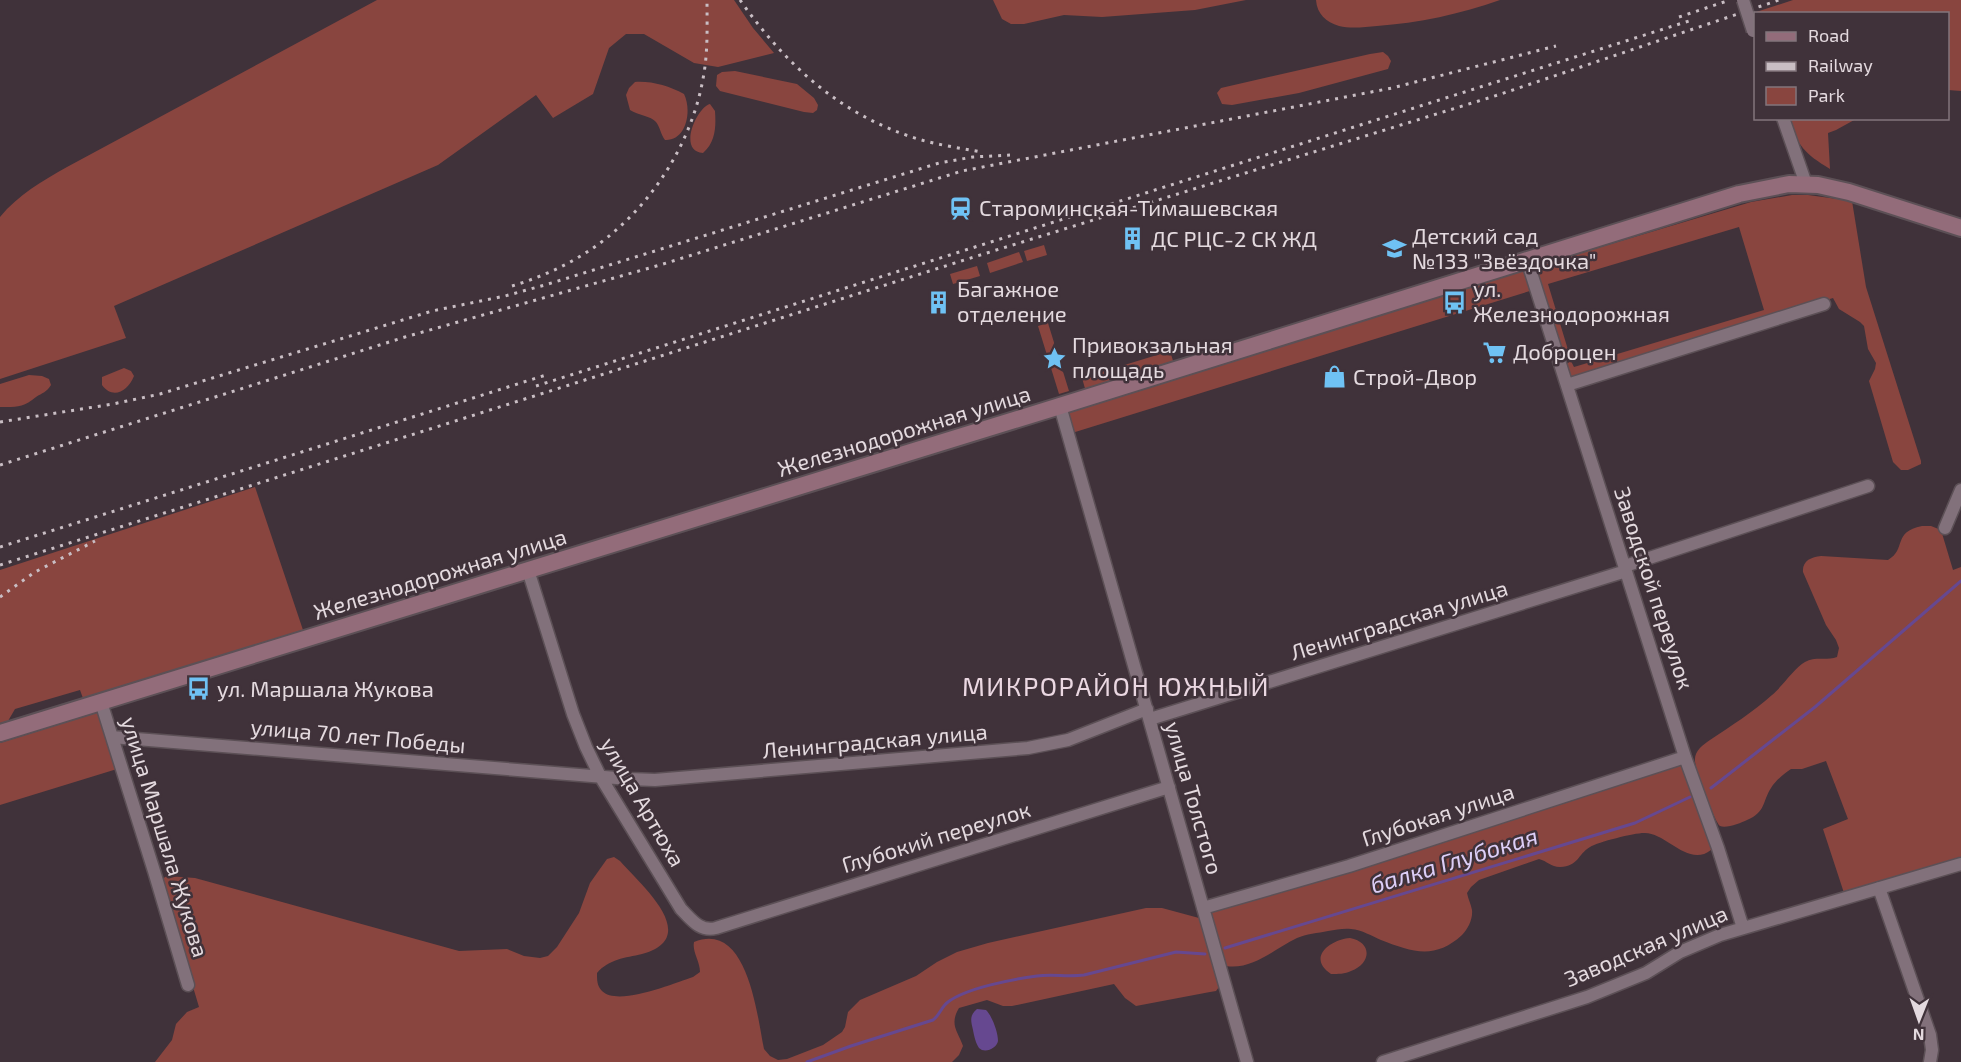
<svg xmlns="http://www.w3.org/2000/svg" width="1961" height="1062" viewBox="0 0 1961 1062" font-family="'Exo 2',sans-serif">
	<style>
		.green { fill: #89453f }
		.water { fill: #664890 }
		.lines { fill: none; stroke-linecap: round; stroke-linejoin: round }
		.stream { stroke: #664890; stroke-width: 3 }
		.minor-casing { stroke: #5c5056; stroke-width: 15 }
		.secondary-casing { stroke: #5c5056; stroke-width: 20 }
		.minor { stroke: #82717b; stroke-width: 12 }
		.secondary { stroke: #936c7a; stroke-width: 16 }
		.rail { stroke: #c9bec4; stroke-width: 3; stroke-dasharray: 3 6; stroke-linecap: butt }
		.minor-bridge-casing { stroke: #5c5056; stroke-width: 15; stroke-linecap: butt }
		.minor-bridge { stroke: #82717b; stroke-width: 12 }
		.labels { text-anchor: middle; stroke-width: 5; stroke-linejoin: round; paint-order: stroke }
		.poi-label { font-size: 22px; fill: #e4dadf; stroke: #40323a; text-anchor: start }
		.street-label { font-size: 22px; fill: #e4dadf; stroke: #40323a }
		.water-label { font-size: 24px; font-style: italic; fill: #dccef7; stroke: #40323a }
		.quarter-label { font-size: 26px; letter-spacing: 1.5px; fill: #ebd8e2; stroke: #40323a }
	</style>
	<rect width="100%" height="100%" fill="#40323a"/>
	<!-- green -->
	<path class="green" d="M377,0H734L753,28L774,53L718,67L694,63L644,34H626L609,48L593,94L553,118L536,95L438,165L114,306L126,338L0,379V217C18,195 42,181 67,167Z
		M993,0H1246L1195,10L1102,17L1064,15L1024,24H1011L1002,19Z
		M1316,0H1500C1461,14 1418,23 1377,26C1365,27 1351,29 1339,26C1326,22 1317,14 1316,0Z
		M1793,0H1961V91L1948,90V14H1756L1755,21L1753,13Z
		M1383,52L1388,56L1391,61L1388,69L1299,93L1232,105L1222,104L1217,93L1221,88L1370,54Z
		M735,71L797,84L814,98L818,105L817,110L813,113L804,112L720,91L716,86L717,75L722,72Z
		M635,82C652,81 669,86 684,94C692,110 687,141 665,140C661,135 660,127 656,122C651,116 638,115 630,110L626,95L629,88Z
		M710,104L715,111C716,126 716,142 703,153C677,151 697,107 710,104Z
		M1788,119H1856L1836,130L1828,133L1830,169C1804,153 1799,147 1788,119Z
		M1792,195H1808L1852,201L1866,287L1921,461V464L1908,470H1901L1893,462L1869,381L1875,369L1876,363L1868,349L1864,326L1860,322L1839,309L1833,298L1577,378C1568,378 1568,372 1565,365L1571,361L1574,367L1764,310L1739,227L1548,284L1569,353L1562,354L1537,273L1544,264L1751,202Z
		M1044,245L1047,255L1027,261L1024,251Z
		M1019,252L1023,262L990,273L987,263Z
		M977,266L980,276L953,284L950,274Z
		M1521,271L1526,273L1533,290L1072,433L1065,413Z
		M1048,323L1069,391L1059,394L1038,326Z
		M1170,351L1174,364L1086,392L1082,378Z
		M124,368L131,371L134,376C128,391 113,400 102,385V377Z
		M29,375L42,376L49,379L51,385C47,392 42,393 36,397C23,408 16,407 0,407V384Z
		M255,487L304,633L84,701L80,690L15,709L8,721L0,723V570Z
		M1922,526H1931L1941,530L1953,570L1961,567V857L1844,893L1823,829L1848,819L1826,761L1802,769H1791C1784,774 1776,780 1771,788C1762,802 1766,812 1747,820C1741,823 1726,829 1720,826C1715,823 1695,769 1695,761C1694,751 1703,745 1710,740C1731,726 1753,712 1772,695C1782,687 1795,667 1805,662C1815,656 1826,661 1837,657L1839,648L1836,640L1826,625L1803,572C1802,561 1811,557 1821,556L1888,560C1907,549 1892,532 1922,526Z
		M98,712L117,769L0,805V743Z
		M1681,763L1712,842L1711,850C1688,868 1666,832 1644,833C1634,833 1598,842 1590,847C1577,855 1579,866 1560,867C1551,867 1547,861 1539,859L1479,880L1471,887L1467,893C1468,899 1471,904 1472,910C1473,919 1468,929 1462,935C1435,960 1412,952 1381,940C1372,936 1362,930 1351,929C1343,928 1336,930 1328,931C1318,933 1306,934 1297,938C1274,949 1253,970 1226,966L1210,912Z
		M614,857L620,861C641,885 703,937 642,954C625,958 609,959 597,973C597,980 597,986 602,991C618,1007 674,983 693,977L700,972C700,961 692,952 694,942C748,920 757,1016 764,1049L770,1056L778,1060L787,1059L823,1045L842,1032L845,1027L848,1012L860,1000L916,976L937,962L957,952L988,943L1146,908H1162L1199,918L1219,987L1216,991L1210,992L1136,1006L1125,998L1114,984L1012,1006H1003L987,1000L959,1008C949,1025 958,1031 963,1046L959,1055L952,1062H155L172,1040L176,1024L187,1012L199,1007L163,886L162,879L167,876L195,878L459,951L507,949L524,956L540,958L548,956L557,947L579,913L590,883L607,859Z
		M1350,938C1372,942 1372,963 1351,971C1345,974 1338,974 1331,974C1307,958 1329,940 1350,938Z"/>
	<!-- water -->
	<path class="water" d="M977,1009L986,1010C992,1016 998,1032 998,1041C997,1048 985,1054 979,1048C976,1044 974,1036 973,1030C971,1021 969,1016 977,1009Z"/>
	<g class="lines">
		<!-- stream -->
		<path class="stream" d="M1711,788L1815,707L1961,581
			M1225,948L1635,823L1690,797
			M807,1062L851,1046L933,1020C940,1015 941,1007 948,1002C966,988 1014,979 1037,976C1052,974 1068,977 1084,975L1176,952L1205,954"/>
		<defs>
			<path id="minor" d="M1783,118L1806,184
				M1527,260L1685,757L1718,848L1743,928
				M1567,385L1824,304
				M1060,406L1247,1062
				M1945,528L1961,490
				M1625,566L1868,486
				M528,570L573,714L586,747L600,776L681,909C692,920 700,932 716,928L1169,787
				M101,702L154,871L188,985
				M1150,719L1626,571
				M112,737L629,779L655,780L1028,748L1068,740L1147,709
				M1879,888L1930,1035L1932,1050L1930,1062
				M1203,908L1349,866L1685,757
				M1383,1062L1587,997L1646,973L1680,952L1720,935L1961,864"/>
			<path id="secondary" d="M0,733L1060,406L1739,194L1789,184L1818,185L1849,192L1961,228"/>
		</defs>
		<!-- minor casing -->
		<use href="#minor" class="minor-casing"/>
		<!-- secondary casing -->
		<use href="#secondary" class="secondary-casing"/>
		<!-- minor -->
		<use href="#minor" class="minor"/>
		<!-- secondary -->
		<use href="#secondary" class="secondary"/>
		<!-- rail -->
		<path class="rail" d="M740,0C786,65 840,115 918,139C938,145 960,148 981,152
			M1679,17L1730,0
			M512,286C538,278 564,267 587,252C648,213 693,144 704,73C708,49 707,24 707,0
			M536,386L1692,20
			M0,422L113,404L160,394L432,311L505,296L545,285L939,163L973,157L1010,155
			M0,465L405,337L660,265L962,171L1392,88L1556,46
			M0,547L546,375
			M0,565L977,256L1498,95L1779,0
			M0,597L35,572L95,541"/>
		<defs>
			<path id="minor-bridge" d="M1743,0L1753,31"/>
		</defs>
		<!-- minor-bridge casing -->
		<use href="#minor-bridge" class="minor-bridge-casing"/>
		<!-- minor-bridge -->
		<use href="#minor-bridge" class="minor-bridge"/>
	</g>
	<!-- icons -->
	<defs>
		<symbol id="station-bare" viewBox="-9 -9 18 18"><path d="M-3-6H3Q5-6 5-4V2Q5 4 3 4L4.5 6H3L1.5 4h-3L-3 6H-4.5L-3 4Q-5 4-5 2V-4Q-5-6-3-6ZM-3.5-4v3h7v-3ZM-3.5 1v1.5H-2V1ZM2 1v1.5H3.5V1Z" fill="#6fc2f4" stroke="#40323a" stroke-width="2.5" paint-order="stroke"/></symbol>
		<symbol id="building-bare" viewBox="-9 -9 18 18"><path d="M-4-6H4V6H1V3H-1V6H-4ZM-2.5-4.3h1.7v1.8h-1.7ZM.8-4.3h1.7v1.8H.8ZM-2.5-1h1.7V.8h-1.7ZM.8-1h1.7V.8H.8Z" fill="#6fc2f4" stroke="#40323a" stroke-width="2.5" paint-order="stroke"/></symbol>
		<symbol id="school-bare" viewBox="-9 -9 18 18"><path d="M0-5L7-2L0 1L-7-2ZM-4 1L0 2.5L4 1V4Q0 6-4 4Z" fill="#6fc2f4" stroke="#40323a" stroke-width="2.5" paint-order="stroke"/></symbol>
		<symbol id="bus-bare" viewBox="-9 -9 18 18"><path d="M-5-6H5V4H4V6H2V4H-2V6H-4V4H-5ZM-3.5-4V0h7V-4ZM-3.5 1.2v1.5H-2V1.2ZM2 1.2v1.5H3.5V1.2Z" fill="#6fc2f4" stroke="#40323a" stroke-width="2.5" paint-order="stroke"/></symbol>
		<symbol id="supermarket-bare" viewBox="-9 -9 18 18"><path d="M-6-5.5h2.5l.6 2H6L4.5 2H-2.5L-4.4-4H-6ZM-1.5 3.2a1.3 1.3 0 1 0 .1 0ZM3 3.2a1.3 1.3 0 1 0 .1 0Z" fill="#6fc2f4" stroke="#40323a" stroke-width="2.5" paint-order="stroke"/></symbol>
		<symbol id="sight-bare" viewBox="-9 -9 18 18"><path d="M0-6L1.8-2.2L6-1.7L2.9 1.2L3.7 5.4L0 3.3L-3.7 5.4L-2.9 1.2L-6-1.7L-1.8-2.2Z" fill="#6fc2f4" stroke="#40323a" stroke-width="2.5" paint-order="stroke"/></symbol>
		<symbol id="shop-bare" viewBox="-9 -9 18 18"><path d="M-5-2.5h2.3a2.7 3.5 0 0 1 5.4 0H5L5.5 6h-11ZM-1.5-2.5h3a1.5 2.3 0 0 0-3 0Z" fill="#6fc2f4" stroke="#40323a" stroke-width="2.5" paint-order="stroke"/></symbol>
	</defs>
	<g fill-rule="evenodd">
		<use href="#station-bare" x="944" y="192" width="33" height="33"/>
		<use href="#building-bare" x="1116" y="222" width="33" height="33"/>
		<use href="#school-bare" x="1378" y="232" width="33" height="33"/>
		<use href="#building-bare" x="922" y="286" width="33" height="33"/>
		<use href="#bus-bare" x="1438" y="286" width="33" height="33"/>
		<use href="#supermarket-bare" x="1478" y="336" width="33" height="33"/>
		<use href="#sight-bare" x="1038" y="342" width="33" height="33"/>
		<use href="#shop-bare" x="1318" y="360" width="33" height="33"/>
		<use href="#bus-bare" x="182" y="672" width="33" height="33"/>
	</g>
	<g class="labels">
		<!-- poi labels -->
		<g class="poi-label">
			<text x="979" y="216">Староминская-Тимашевская</text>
			<text x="1412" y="244">Детский сад<tspan x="1412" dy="25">№133 "Звёздочка"</tspan></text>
			<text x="1151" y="247">ДС РЦС-2 СК ЖД</text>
			<text x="957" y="297">Багажное<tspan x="957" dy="25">отделение</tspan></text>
			<text x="1473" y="297">ул.<tspan x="1473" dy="25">Железнодорожная</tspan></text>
			<text x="1072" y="353">Привокзальная<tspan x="1072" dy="25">площадь</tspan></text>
			<text x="1513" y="360">Доброцен</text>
			<text x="1353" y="385">Строй-Двор</text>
			<text x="217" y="697">ул. Маршала Жукова</text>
		</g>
		<!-- street labels -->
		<g class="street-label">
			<text transform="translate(904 431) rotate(-17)" y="8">Железнодорожная улица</text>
			<text transform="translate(440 574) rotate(-17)" y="8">Железнодорожная улица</text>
			<text transform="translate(1654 588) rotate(72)" y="8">Заводской переулок</text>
			<text transform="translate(1399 620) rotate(-17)" y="8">Ленинградская улица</text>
			<text transform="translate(358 736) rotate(5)" y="8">улица 70 лет Победы</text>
			<text transform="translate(875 741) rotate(-5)" y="8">Ленинградская улица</text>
			<text transform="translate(1194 798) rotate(74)" y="8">улица Толстого</text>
			<text transform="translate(643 802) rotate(60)" y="8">улица Артюха</text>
			<text transform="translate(1438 815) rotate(-18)" y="8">Глубокая улица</text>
			<text transform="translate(165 837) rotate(73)" y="8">улица Маршала Жукова</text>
			<text transform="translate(936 837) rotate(-17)" y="8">Глубокий переулок</text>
			<text transform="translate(1646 946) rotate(-23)" y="8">Заводская улица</text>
		</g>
		<!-- water labels -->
		<g class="water-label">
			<text transform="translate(1454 861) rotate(-17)" y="8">балка Глубокая</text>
		</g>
		<!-- quarter labels -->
		<g class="quarter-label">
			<text x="1116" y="696">МИКРОРАЙОН ЮЖНЫЙ</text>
		</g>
	</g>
	<!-- legend -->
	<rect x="1754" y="12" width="195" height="108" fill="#40323a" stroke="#82757c" stroke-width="1.5"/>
	<rect x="1766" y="32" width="30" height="9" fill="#936c7a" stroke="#82757c" stroke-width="1.5"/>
	<text x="1808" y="42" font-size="18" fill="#e4dadf">Road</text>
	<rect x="1766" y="62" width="30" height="9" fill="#c9bec4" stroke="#82757c" stroke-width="1.5"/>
	<text x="1808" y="72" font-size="18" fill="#e4dadf">Railway</text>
	<rect x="1766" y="87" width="30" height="18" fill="#89453f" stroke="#82757c" stroke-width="1.5"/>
	<text x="1808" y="102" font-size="18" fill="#e4dadf">Park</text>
	<!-- north arrow -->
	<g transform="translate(1919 1020) rotate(181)" stroke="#40323a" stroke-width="4.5" paint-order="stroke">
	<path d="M0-4.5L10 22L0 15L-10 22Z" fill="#e4dadf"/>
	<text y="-9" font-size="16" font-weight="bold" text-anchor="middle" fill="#e4dadf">N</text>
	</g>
</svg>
